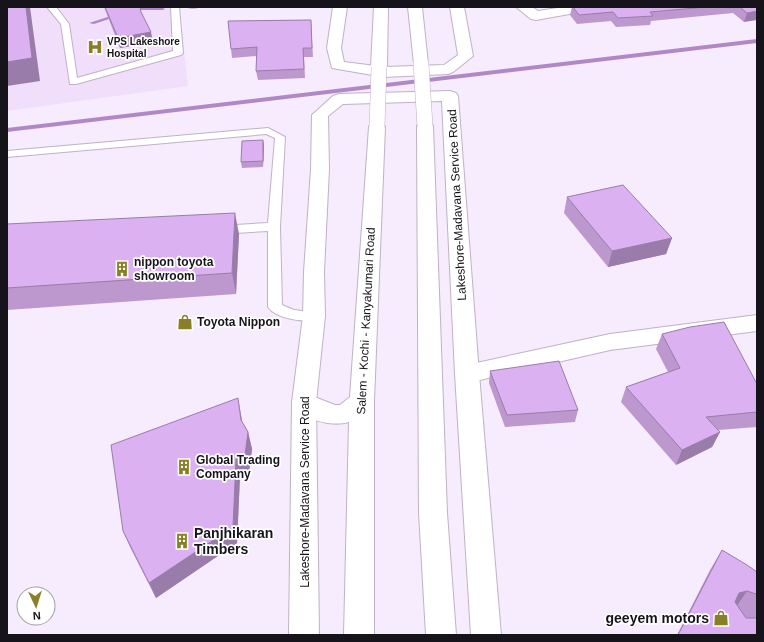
<svg xmlns="http://www.w3.org/2000/svg" width="764" height="642" viewBox="0 0 764 642" font-family="Helvetica,sans-serif">
	<style>
		.built { fill: #f0defa }
		.lines { fill: none; stroke-linecap: round; stroke-linejoin: round }
		.stream { fill: #b088c6; fill-rule: evenodd }
		.service-casing { stroke: #bfb2c6; stroke-width: 2 }
		.minor-casing { stroke: #bfb2c6; stroke-width: 2 }
		.tertiary-casing { stroke: #bfb2c6; stroke-width: 2 }
		.trunk-casing { stroke: #bfb2c6; stroke-width: 2 }
		.service { fill: #fff; fill-rule: evenodd }
		.minor { fill: #fff; fill-rule: evenodd }
		.tertiary { fill: #fff; fill-rule: evenodd }
		.trunk { fill: #fff; fill-rule: evenodd }
		.trunk-bridge-casing { stroke: #bfb2c6; stroke-width: 16; stroke-linecap: butt }
		.trunk-bridge { stroke: #fff; stroke-width: 15 }
		.wall { fill: #bc98cf }
		.shaded-wall { fill: #997ca9 }
		.building { fill: #dbb1f1; stroke: #997ca9 }
		.labels { text-anchor: middle; stroke-width: 3.5; stroke-linejoin: round; paint-order: stroke }
		.far-poi-label { font-size: 10px; font-weight: bold; fill: #17131a; stroke: #fff; text-anchor: start }
		.street-label { font-size: 12px; fill: #17131a; stroke: #fff }
		.poi-label { font-size: 12px; font-weight: bold; fill: #17131a; stroke: #fff; text-anchor: start }
		.near-poi-label { font-size: 14px; font-weight: bold; fill: #17131a; stroke: #fff; text-anchor: start }
	</style>
	<rect width="100%" height="100%" fill="#f6ecfd"/>
	<!-- built -->
	<path class="built" d="M7,7H179L188,86L7,111Z"/>
	<g class="lines">
		<!-- stream -->
		<path class="stream" d="M186,7H200C197,9 189,9 186,7Z
			M141,8H163L165,9L163,10H141L130,13L128,12Z
			M117,14L121,15L94,24L89,23Z
			M757,39V43L7,132V128Z"/>
		<defs>
			<path id="service" d="M47,7H56L69,24L77,78L173,51L171,7H179L183,53L181,55L76,84H70L61,24Z
				M268,128L285,137L280,227L282,305L294,310L319,313L321,316L319,319C306,323 276,319 268,307V231L219,234L213,230L219,226L268,223L275,138L266,134L7,157V151Z"/>
			<path id="minor" d="M516,7H532L538,11L564,7H593L591,10L586,11L536,20L531,19Z
				M757,315V331L610,350L467,383L459,380L455,374L459,368L467,365L610,334Z"/>
			<path id="tertiary" d="M333,7H347L341,48L344,62L384,67L444,65L458,55L450,7H464L473,56L453,72L448,74L384,77L332,68L327,48Z
				M450,91L456,93L458,96L479,374L501,635H471L455,374L442,101L343,104L328,116L329,169L324,272L325,316L316,402L319,635H289L292,402L303,316L304,272L311,169L312,115L333,96L339,94Z"/>
			<path id="trunk" d="M374,7H388L387,67L384,70H374L371,67Z
				M408,7H422L428,64L426,67H416L414,64Z
				M425,121L431,122L433,126L447,513L456,635H426L419,513L417,126L419,122Z
				M377,122L383,123L385,127L374,401V635H344L349,422C331,427 301,420 292,402L295,395L304,393L335,405H340L350,397L369,127L371,123Z"/>
		</defs>
		<!-- service casing -->
		<use href="#service" class="service-casing"/>
		<!-- minor casing -->
		<use href="#minor" class="minor-casing"/>
		<!-- tertiary casing -->
		<use href="#tertiary" class="tertiary-casing"/>
		<!-- trunk casing -->
		<use href="#trunk" class="trunk-casing"/>
		<!-- service -->
		<use href="#service" class="service"/>
		<!-- minor -->
		<use href="#minor" class="minor"/>
		<!-- tertiary -->
		<use href="#tertiary" class="tertiary"/>
		<!-- trunk -->
		<use href="#trunk" class="trunk"/>
		<defs>
			<path id="trunk-bridge" d="M421,64L425,126
				M377,127L379,67"/>
		</defs>
		<!-- trunk-bridge casing -->
		<use href="#trunk-bridge" class="trunk-bridge-casing"/>
		<!-- trunk-bridge -->
		<use href="#trunk-bridge" class="trunk-bridge"/>
	</g>
	<!-- wall -->
	<path class="wall" d="M104,7H140L141,12L153,42L120,48Z
		M572,7H757L744,22L733,13L651,21L650,25L616,27L611,21L577,24L570,15Z
		M311,20L313,57H304L305,78L258,80L256,71L257,56L232,58L228,21Z
		M263,140L264,146L263,167L242,168L241,162Z
		M567,197L672,238L666,254L608,267L564,213Z
		M7,224L239,234L236,294L7,310Z
		M662,334L757,384V427L718,430L720,432L712,447L676,465L621,402L626,387L668,372L656,349Z
		M490,371L578,410L575,422L505,427L489,383Z
		M241,415L242,422L248,432L252,449L249,472L240,476L237,543L156,598L130,547L123,531Z
		M722,550L757,572V635H677L710,570Z"/>
	<!-- shaded-wall -->
	<path class="shaded-wall" d="M26,7H30L40,81L7,86V62Z
		M757,11V20L744,22L747,13Z
		M151,32L153,42L120,48L118,38Z
		M263,140L264,146L263,167Z
		M235,213L239,234L236,294L232,273Z
		M672,238L666,254L608,267L612,251Z
		M238,398L241,415L244,437L241,420Z
		M248,432L252,449L249,472L240,476L237,543L156,598L149,583L236,459Z
		M720,432L712,447L676,465L682,450Z
		M747,591L734,610L727,612L739,593Z"/>
	<!-- building -->
	<path class="building" d="M7,7H26L32,58L7,62Z
		M105,7H140L141,12L151,32L118,38Z
		M573,7H707L650,12L653,16L618,18L613,12L579,15Z
		M740,7H757V11L747,13Z
		M311,20L312,48H303L304,69L256,71L257,47L231,49L228,21Z
		M263,140V161L241,162L242,141Z
		M623,185L672,238L612,251L567,197Z
		M235,213L232,273L7,288V224Z
		M724,322L757,384V412L706,417L720,432L682,450L626,387L680,368L662,334L690,327Z
		M559,361L578,410L507,415L490,371Z
		M238,398L241,420L248,432L245,455L236,459L233,527L149,583L123,531L111,445Z
		M722,550L747,565L757,572V596L756,594L747,591L739,593L735,602L746,618H757V635H677L679,633Z"/>
	<!-- icons -->
	<defs>
		<symbol id="hospital-bare" viewBox="-9 -9 18 18"><path d="M-5-5h3v3.5h4V-5h3V5h-3V1.5h-4V5h-3Z" fill="#887f26" stroke="#fff" stroke-width="2.5" paint-order="stroke"/></symbol>
		<symbol id="building-bare" viewBox="-9 -9 18 18"><path d="M-4-6H4V6H1V3H-1V6H-4ZM-2.5-4.3h1.7v1.8h-1.7ZM.8-4.3h1.7v1.8H.8ZM-2.5-1h1.7V.8h-1.7ZM.8-1h1.7V.8H.8Z" fill="#887f26" stroke="#fff" stroke-width="2.5" paint-order="stroke"/></symbol>
		<symbol id="shop-bare" viewBox="-9 -9 18 18"><path d="M-5-2.5h2.3a2.7 3.5 0 0 1 5.4 0H5L5.5 6h-11ZM-1.5-2.5h3a1.5 2.3 0 0 0-3 0Z" fill="#887f26" stroke="#fff" stroke-width="2.5" paint-order="stroke"/></symbol>
	</defs>
	<g fill-rule="evenodd">
		<use href="#hospital-bare" x="84" y="36" width="22" height="22"/>
		<use href="#building-bare" x="111" y="258" width="22" height="22"/>
		<use href="#shop-bare" x="174" y="311" width="22" height="22"/>
		<use href="#building-bare" x="173" y="456" width="22" height="22"/>
		<use href="#building-bare" x="171" y="530" width="22" height="22"/>
		<use href="#shop-bare" x="710" y="607" width="22" height="22"/>
	</g>
	<g class="labels">
		<!-- far-poi labels -->
		<g class="far-poi-label">
			<text x="107" y="45">VPS Lakeshore<tspan x="107" dy="12">Hospital</tspan></text>
		</g>
		<!-- street labels -->
		<g class="street-label">
			<text transform="translate(457 205) rotate(-93)" y="4">Lakeshore-Madavana Service Road</text>
			<text transform="translate(366 321) rotate(-87)" y="4">Salem - Kochi - Kanyakumari Road</text>
			<text transform="translate(305 492) rotate(-90)" y="4">Lakeshore-Madavana Service Road</text>
		</g>
		<!-- poi labels -->
		<g class="poi-label">
			<text x="134" y="266">nippon toyota<tspan x="134" dy="14">showroom</tspan></text>
			<text x="197" y="326">Toyota Nippon</text>
			<text x="196" y="464">Global Trading<tspan x="196" dy="14">Company</tspan></text>
		</g>
		<!-- near-poi labels -->
		<g class="near-poi-label">
			<text x="194" y="538">Panjhikaran<tspan x="194" dy="16">Timbers</tspan></text>
			<text x="709" y="623" text-anchor="end">geeyem motors</text>
		</g>
	</g>
	<!-- border -->
	<rect width="764" height="642" fill="none" stroke="#17131a" stroke-width="16"/>
	<!-- north arrow -->
	<g transform="translate(36 606) rotate(176)"><circle r="19" fill="#ffffff" stroke="#a2a1a3"/>
	<path d="M0-3L7 15L0 10L-7 15Z" fill="#887f26"/>
	<text y="-6" font-size="11" font-weight="bold" text-anchor="middle" fill="#17131a">N</text>
	</g>
</svg>
